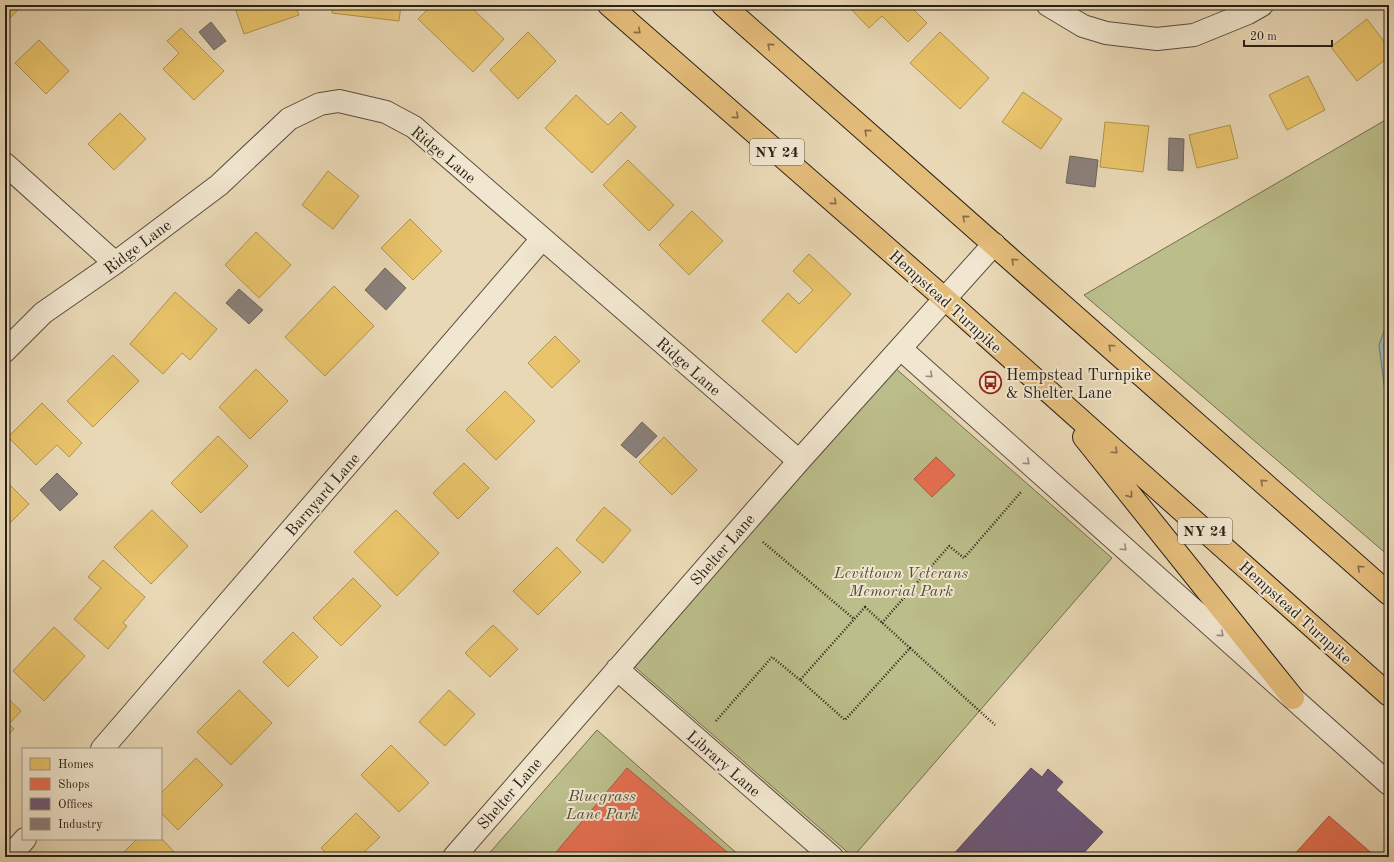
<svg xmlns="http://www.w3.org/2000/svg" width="1394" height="862" viewBox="0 0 1394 862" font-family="'Old Standard TT',serif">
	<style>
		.green { fill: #bbbd8a; stroke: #726e50 }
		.water { fill: #99b8b4; stroke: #6c7b75 }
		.homes { fill: #e9c46a; stroke: #af9351 }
		.shops { fill: #e76f51; stroke: #ae573f }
		.offices { fill: #6d597a; stroke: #58485c }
		.industry { fill: #8a817c; stroke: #6d645d }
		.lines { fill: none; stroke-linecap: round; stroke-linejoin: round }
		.shore { stroke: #606c65; stroke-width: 1 }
		.street-casing { stroke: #584e3e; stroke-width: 24 }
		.primary-casing { stroke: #282016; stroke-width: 24 }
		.path { stroke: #282016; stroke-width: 2.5; stroke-dasharray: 1 2; stroke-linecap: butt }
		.street { stroke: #f1e6cf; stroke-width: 22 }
		.primary { stroke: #e4bc7a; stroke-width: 22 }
		.oneway { stroke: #866e48 }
		.oneway2 { stroke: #978d7c }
		.labels { text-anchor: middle; stroke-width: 4; stroke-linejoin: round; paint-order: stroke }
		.shield { fill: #f1e6cf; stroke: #645b4e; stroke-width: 1 }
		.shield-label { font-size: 15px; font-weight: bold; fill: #282016 }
		.street-label { font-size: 16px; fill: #282016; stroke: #f1e6cf }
		.poi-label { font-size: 16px; fill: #282016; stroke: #f1e6cf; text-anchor: start }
		.park-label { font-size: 16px; font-style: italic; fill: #544f39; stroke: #f1e6cf }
	</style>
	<rect width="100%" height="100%" fill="#e9d8b5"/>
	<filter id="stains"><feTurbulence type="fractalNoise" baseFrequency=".005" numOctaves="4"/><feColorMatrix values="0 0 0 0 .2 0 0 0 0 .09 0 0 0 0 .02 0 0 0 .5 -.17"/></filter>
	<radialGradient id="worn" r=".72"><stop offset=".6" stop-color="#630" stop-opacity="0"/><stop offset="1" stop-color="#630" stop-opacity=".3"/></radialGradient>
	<!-- green -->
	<path class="green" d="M1389,118V556L1084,295Z
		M894,367L1112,558L853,857L635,667Z
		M597,730L741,857H486Z"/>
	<!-- water -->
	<path class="water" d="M1389,318V394L1385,392L1379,345Z"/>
	<!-- homes -->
	<path class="homes" d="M5,5H14L19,9L5,23Z
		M234,5H295L299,15L244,34Z
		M333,5H401L399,21L332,13Z
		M432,5H469L504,39L473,72L418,19Z
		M853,5H909L927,23L908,42L882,16L869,28L850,8Z
		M1367,19L1389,48V57L1357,81L1331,47Z
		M181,28L224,71L194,100L163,69L179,53L167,41Z
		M528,32L556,61L518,99L490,70Z
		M940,32L989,78L960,109L910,63Z
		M39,40L69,71L46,94L15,63Z
		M1308,76L1325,110L1287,130L1269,95Z
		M1023,92L1062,119L1041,149L1002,122Z
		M576,95L608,125L621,112L636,127L592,173L545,128Z
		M120,113L146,139L114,170L88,144Z
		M1105,122L1149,126L1143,172L1100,167Z
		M1230,125L1238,158L1197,168L1189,135Z
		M628,160L674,205L649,231L603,185Z
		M328,171L359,196L333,229L302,205Z
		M692,211L723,241L689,275L659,245Z
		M410,219L442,251L413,280L381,248Z
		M256,232L291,265L259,298L225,265Z
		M809,254L851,294L796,353L762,321L788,293L799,304L813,290L793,271Z
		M334,286L374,326L325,376L285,337Z
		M175,292L217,329L190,360L182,353L163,374L130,344Z
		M555,336L580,361L552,388L528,363Z
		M113,355L139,381L93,427L67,401Z
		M256,369L288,401L250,439L219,407Z
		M505,391L535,421L496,460L466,430Z
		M42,403L82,443L69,457L57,445L36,465L8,437Z
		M218,436L248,466L201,513L171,483Z
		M664,437L697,470L672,495L639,462Z
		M464,463L489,488L458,519L433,493Z
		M5,480L29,504L5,528Z
		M604,507L631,530L603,563L576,540Z
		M152,510L188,546L151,584L114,547Z
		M396,510L439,553L397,596L354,552Z
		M557,547L581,572L538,615L513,591Z
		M103,560L145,597L123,623L127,626L108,649L74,619L101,588L88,577Z
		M353,578L381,606L341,646L313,618Z
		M493,625L518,649L490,677L465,653Z
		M54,627L85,656L44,701L13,671Z
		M293,632L318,657L288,687L263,662Z
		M239,690L272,723L231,765L197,732Z
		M449,690L475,714L445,746L419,722Z
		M5,696L21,711L9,724L14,729L5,738Z
		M391,745L429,783L399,812L361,775Z
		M196,758L223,785L178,830L161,813V793Z
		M356,813L380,837L359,857H330L321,848Z
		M161,838L177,855L175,857H119L137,839Z"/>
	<!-- shops -->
	<path class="shops" d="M936,457L955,475L932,497L914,479Z
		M627,768L733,857H552Z
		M1329,816L1376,857H1292Z"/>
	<!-- offices -->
	<path class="offices" d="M1031,768L1042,777L1048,769L1063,782L1056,790L1103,832L1080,857H951Z"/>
	<!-- industry -->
	<path class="industry" d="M211,22L226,41L214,50L199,32Z
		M1169,138L1184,139L1183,171L1168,170Z
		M1070,156L1098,160L1095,187L1066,183Z
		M385,268L406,288L386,310L365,290Z
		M239,289L263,310L249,324L226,303Z
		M642,422L657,436L636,458L621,445Z
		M57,473L78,494L60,511L40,490Z"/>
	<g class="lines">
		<!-- shore -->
		<path class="shore" d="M1389,330L1384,345L1389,389"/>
		<defs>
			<path id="street" d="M1048,5L1083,26L1106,33L1157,39L1194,35L1248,13L1262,5
				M5,164L115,263
				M901,349L1389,784
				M5,351L43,313L115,263L219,185L289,119L320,104L339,101L386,112L414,127L799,461
				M617,669L832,857
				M102,749L542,239
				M9,857L25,839
				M454,857L799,461L994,244"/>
			<path id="primary" d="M609,5L945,299L1389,695
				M723,5L1389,594
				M1084,437L1293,698"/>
		</defs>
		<!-- street casing -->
		<use href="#street" class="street-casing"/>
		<!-- primary casing -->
		<use href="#primary" class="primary-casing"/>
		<!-- path -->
		<path class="path" d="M763,542L854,619
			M865,607L910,648L845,720L800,680Z
			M882,623L949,546L964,558L1021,492
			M910,648L995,725
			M716,721L772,657L800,680"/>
		<!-- street -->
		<use href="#street" class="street"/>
		<!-- primary -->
		<use href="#primary" class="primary"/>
	</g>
	<!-- one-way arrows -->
	<defs><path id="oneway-chevron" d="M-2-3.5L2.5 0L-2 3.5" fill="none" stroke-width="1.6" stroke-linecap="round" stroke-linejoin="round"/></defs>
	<g class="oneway">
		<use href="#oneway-chevron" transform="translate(638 31) rotate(41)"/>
		<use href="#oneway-chevron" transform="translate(770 46) rotate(-139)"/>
		<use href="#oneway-chevron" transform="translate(736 116) rotate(41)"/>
		<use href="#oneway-chevron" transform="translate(867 132) rotate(-139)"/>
		<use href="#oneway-chevron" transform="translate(834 202) rotate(41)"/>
		<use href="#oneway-chevron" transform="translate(965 218) rotate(-139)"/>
		<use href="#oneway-chevron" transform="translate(1014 261) rotate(-138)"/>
		<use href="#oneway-chevron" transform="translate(1111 347) rotate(-138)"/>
		<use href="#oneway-chevron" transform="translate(1115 451) rotate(42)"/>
		<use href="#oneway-chevron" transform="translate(1263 482) rotate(-138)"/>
		<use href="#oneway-chevron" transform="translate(1130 495) rotate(51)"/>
		<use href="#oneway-chevron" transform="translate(1360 568) rotate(-138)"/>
	</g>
	<g class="oneway2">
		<use href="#oneway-chevron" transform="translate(930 375) rotate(42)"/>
		<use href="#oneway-chevron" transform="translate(1027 462) rotate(42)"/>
		<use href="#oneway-chevron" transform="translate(1124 548) rotate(42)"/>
		<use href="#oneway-chevron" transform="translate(1221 634) rotate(41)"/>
	</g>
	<!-- icons -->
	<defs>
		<symbol id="bus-ring" viewBox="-11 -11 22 22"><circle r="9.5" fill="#f1e6cf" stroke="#8f2418" stroke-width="1.5"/><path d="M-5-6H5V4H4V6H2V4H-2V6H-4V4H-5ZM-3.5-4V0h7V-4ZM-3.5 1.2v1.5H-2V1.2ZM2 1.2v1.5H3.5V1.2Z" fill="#8f2418"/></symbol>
	</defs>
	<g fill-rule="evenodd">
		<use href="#bus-ring" x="978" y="370" width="25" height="25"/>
	</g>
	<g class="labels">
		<!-- shield labels -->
		<g class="shield">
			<rect x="750" y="139" width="54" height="26" rx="3"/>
			<rect x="1178" y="518" width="54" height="26" rx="3"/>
		</g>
		<g class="shield-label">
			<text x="777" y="157">NY 24</text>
			<text x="1205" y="536">NY 24</text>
		</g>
		<!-- street labels -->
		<g class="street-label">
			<text transform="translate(444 154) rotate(40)" y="6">Ridge Lane</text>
			<text transform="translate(137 246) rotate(-37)" y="6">Ridge Lane</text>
			<text transform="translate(946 301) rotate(42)" y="6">Hempstead Turnpike</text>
			<text transform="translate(689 366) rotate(41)" y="6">Ridge Lane</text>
			<text transform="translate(322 494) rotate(-49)" y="6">Barnyard Lane</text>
			<text transform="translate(722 549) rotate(-49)" y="6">Shelter Lane</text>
			<text transform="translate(1296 612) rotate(42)" y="6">Hempstead Turnpike</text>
			<text transform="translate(724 763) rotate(41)" y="6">Library Lane</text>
			<text transform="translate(509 793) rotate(-49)" y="6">Shelter Lane</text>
		</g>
		<!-- poi labels -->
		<g class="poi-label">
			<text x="1006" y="380">Hempstead Turnpike<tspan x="1006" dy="18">&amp; Shelter Lane</tspan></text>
		</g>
		<!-- park labels -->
		<g class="park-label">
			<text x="901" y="578">Levittown Veterans<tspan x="901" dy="18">Memorial Park</tspan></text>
			<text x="602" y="801">Bluegrass<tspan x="602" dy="18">Lane Park</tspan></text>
		</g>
	</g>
	<!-- margin -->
	<rect width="1394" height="862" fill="none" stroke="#e9d8b5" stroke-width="20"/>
	<rect x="6" y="6" width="1382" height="850" fill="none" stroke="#282016" stroke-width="2"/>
	<rect x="10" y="10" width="1374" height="842" fill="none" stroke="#282016"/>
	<!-- legend -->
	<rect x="22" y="748" width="140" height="92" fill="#f1e6cf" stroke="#a19785"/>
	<rect x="30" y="758" width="20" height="12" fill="#e9c46a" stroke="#a19785"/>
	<text x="58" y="768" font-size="12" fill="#282016">Homes</text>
	<rect x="30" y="778" width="20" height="12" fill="#e76f51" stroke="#a19785"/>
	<text x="58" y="788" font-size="12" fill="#282016">Shops</text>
	<rect x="30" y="798" width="20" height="12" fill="#6d597a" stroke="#a19785"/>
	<text x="58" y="808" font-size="12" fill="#282016">Offices</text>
	<rect x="30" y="818" width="20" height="12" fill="#8a817c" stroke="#a19785"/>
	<text x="58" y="828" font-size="12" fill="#282016">Industry</text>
	<!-- scale -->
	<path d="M1244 40v6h88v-6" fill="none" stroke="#282016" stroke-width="2"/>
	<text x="1250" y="40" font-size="12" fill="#282016" stroke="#f1e6cf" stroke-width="3" paint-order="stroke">20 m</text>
	<rect width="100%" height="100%" filter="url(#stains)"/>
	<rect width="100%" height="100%" fill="url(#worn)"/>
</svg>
